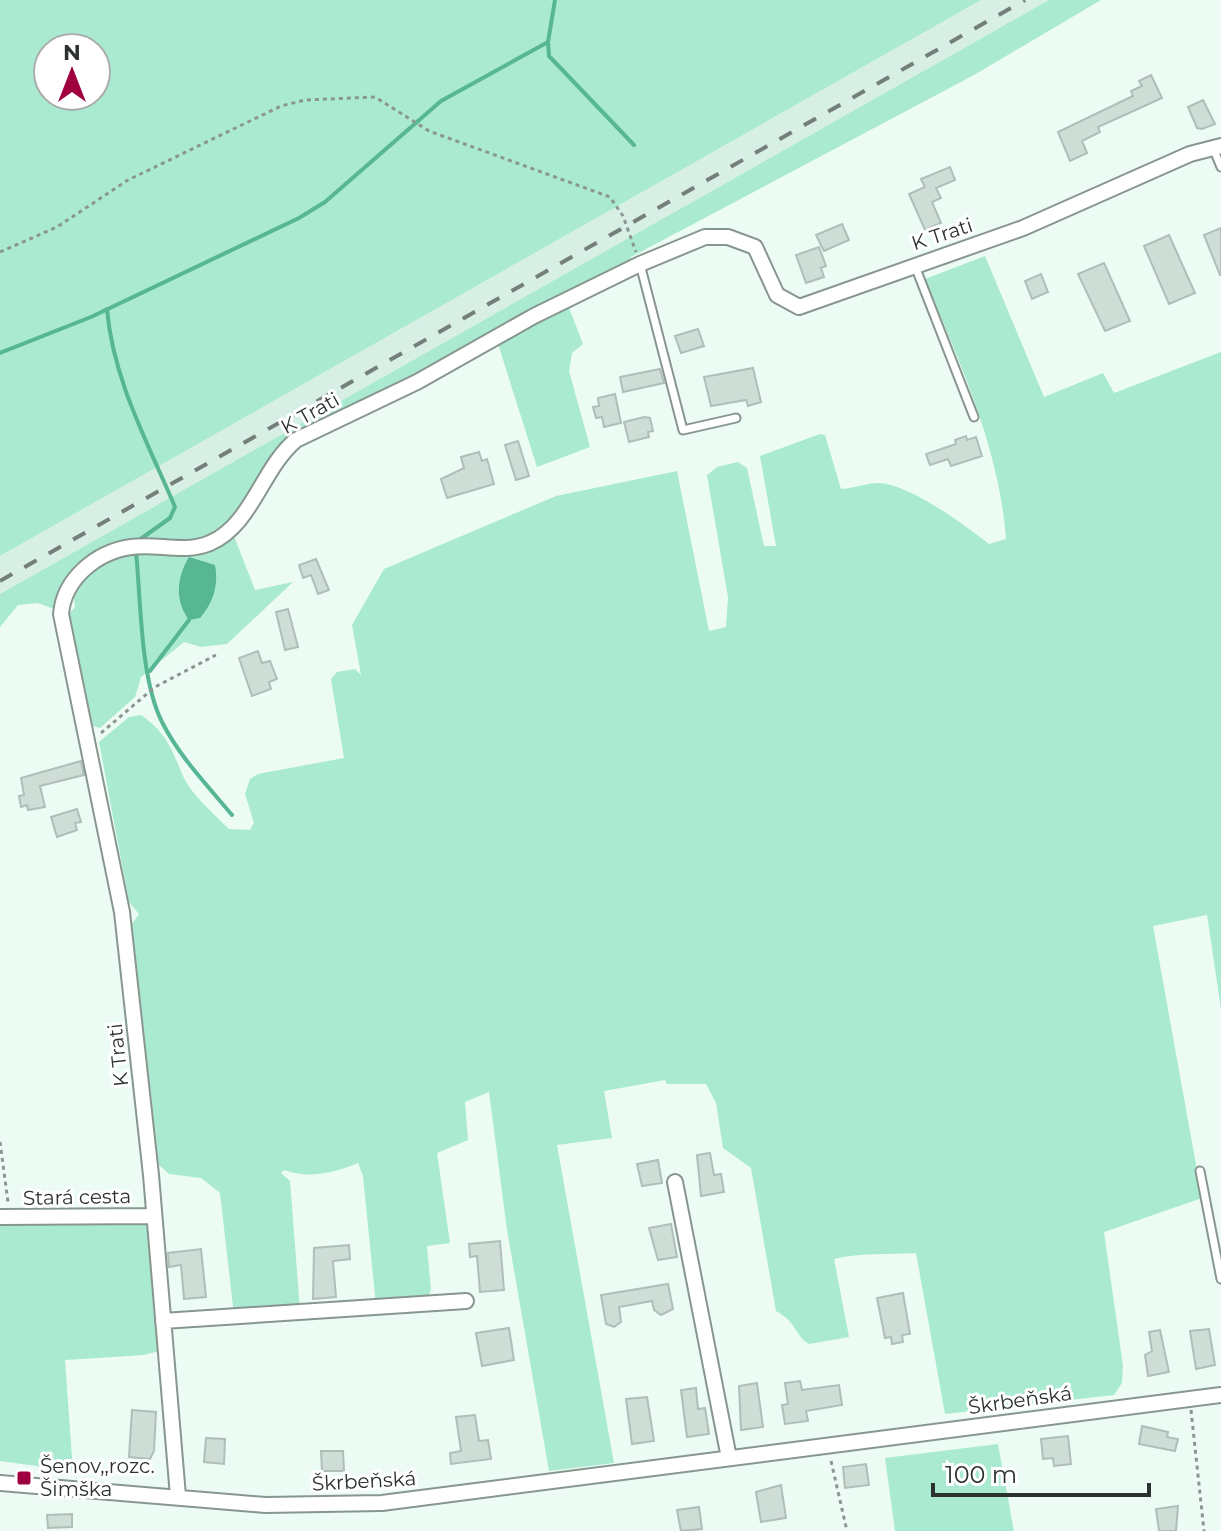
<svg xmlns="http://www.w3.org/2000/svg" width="1221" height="1531" viewBox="0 0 1221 1531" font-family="Montserrat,sans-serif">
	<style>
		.built { fill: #d8efe5 }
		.green { fill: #a9ead0; fill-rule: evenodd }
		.water { fill: #57b694 }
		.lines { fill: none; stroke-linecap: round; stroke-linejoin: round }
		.stream { stroke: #57b694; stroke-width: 4 }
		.building { fill: #ceded7; stroke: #afbeb7; stroke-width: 2 }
		.lane-casing { stroke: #889690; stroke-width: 11 }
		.street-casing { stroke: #889690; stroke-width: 18 }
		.path { stroke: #8b9691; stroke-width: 3; stroke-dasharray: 4 4; stroke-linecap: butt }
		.lane { stroke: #fff; stroke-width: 7 }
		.street { stroke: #fff; stroke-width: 14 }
		.rail { stroke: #757f7a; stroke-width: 4; stroke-dasharray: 14 14; stroke-linecap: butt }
		.poi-dot { fill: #9f003f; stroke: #fff; stroke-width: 3 }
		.labels { text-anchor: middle; stroke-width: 6; stroke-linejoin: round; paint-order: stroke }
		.street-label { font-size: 20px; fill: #2c322f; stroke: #fff }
		.poi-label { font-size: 20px; fill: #2c322f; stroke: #fff; text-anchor: start }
	</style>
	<rect width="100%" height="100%" fill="#ecfcf5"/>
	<!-- built -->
	<path class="built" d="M981,0H1049L0,594V556Z"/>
	<!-- green -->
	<path class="green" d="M0,0H981L0,556ZM96,48V96H48V48Z
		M1049,0H1101L974,75L631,257L633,263L282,446C259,471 248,509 220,531C194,552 160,536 130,543C121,546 111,553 102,557C75,571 63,579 57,610L38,603L18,605L0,627V594Z
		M985,256L1044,397L1103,373L1114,393L1221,352V1009L1207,915L1153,926L1202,1198L1104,1232L1123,1366L1122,1383L1114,1395L945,1414L916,1253C887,1255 862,1252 834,1259L849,1337L809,1344C794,1335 798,1323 776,1311L751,1168L723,1148L716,1103L706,1084H667L665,1080L604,1091L612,1138L557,1145L614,1463L549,1471L507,1230L489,1092L465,1102L468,1140L437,1153L450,1243L427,1246L431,1290L426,1302L376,1305L363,1176L358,1163C334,1173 308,1179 284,1170L281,1173L290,1181L300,1310L234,1315L220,1193L201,1178L169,1174L159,1165L132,924L139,914L129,902L99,742L129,717L141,715C167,733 172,750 183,776C191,794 215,815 229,829L250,830L254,823L245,794L250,779L258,774L344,758L331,679L337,672L355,669L361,675L352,625L384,569L556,496L677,471L709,631L726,627L728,597L707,475L717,467L738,462L747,468L764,546H776L760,456L820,434L825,435L841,489C854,488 867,483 879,483C909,484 965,525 989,544L1006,539C999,446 960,364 925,279Z
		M568,305L583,344L572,353L569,371L590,447L537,467L498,344Z
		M234,536L255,590L293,582L227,644L201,647L184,642L141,677L135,697L100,728L93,726L69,614L75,607L73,590L99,566L121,556L206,552Z
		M0,1222H147L151,1226L159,1351L144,1355L65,1360L73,1471L0,1461Z
		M998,1444L1014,1531H895L885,1458Z"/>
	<!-- water -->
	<path class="water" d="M189,557L215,565C219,585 213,603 200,618L189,620C174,600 177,577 189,557Z"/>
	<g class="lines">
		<!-- stream -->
		<path class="stream" d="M548,42L549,56L634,145
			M107,309C113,380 148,443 175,507L170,518L135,543
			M0,353L91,317L299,218L325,202L441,101L548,42L555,0
			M136,552C141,601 140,678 162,722C179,756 207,785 232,815
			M150,671L189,620"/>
	</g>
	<!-- building -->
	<path class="building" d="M1151,75L1162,98L1098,127L1100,132L1082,141L1087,153L1070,161L1058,132L1133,96L1131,91L1142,86L1139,81Z
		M1203,100L1215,124L1202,129L1197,128L1188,107Z
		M950,167L955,180L936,188L941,198L932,202L941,223L925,230L909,194L925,187L921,179Z
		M842,224L849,240L824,251L816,235Z
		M1221,228V275H1220L1204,235Z
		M1169,235L1195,293L1169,304L1144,246Z
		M819,247L826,266L821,268L824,277L806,283L796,255Z
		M1104,263L1130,321L1105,331L1078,274Z
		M1041,274L1048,292L1032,299L1025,281Z
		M698,329L704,346L681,353L675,336Z
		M753,368L761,402L748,406L746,400L711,406L704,377Z
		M660,369L664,383L623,392L620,377Z
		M615,394L621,423L604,427L602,417L596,418L593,407L599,406L598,398Z
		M644,417L650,418L653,431L648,432L649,437L629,442L624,422Z
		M966,436L967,440L976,437L982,456L951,466L948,459L930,465L926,454L956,444L955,440Z
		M518,441L529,476L516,480L505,445Z
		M479,452L482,461L487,459L494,484L447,498L441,479L464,468L461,457Z
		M316,559L329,590L318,594L311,575L303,578L299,565Z
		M288,609L298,647L285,650L276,612Z
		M258,651L262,663L270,661L277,679L269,682L271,689L252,696L239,658Z
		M81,761L84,775L40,786L45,807L28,810L27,805L21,807L19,796L24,795L21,778Z
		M77,809L81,822L75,823L77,830L57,837L51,817Z
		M710,1153L714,1175L721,1174L724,1192L701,1196L697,1155Z
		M658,1160L662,1183L642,1186L637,1164Z
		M671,1224L677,1257L658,1260L649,1228Z
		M500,1241L504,1290L480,1292L477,1256L470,1257L469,1244Z
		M349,1245L350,1259L333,1261L336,1297L313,1299L314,1248Z
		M201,1249L206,1297L184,1299L181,1265L169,1267L168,1253Z
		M668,1284L673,1309L661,1315L654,1310L652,1301L619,1307L621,1322L614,1327L606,1324L601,1295Z
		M903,1293L910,1334L902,1335L903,1342L892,1344L891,1337L885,1338L877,1298Z
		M509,1328L514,1360L482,1366L476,1333Z
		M1209,1329L1215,1365L1196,1369L1190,1331Z
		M1160,1330L1169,1372L1148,1376L1145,1355L1152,1351L1149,1332Z
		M800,1381L802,1390L839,1385L842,1405L806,1411L808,1421L785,1424L782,1405L788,1404L785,1383Z
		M757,1383L763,1427L741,1430L739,1386Z
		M696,1388L698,1409L705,1408L709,1434L687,1437L681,1390Z
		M647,1397L654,1441L632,1444L626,1399Z
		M132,1410L156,1412L154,1451L150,1459L129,1457Z
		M475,1415L479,1441L488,1440L491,1459L451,1464L450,1453L461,1451L456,1417Z
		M1142,1426L1168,1432L1167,1437L1178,1439L1175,1451L1139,1444Z
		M1068,1436L1071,1464L1054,1466L1053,1458L1043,1459L1041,1439Z
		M206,1438L225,1439L224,1464L204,1462Z
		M321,1451H343L344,1471H322Z
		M866,1464L869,1485L845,1488L843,1467Z
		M781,1485L786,1518L761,1522L756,1492Z
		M1178,1506L1176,1531H1159L1156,1509Z
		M699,1507L702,1529L681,1531L677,1510Z
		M72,1514V1527L48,1528L47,1515Z"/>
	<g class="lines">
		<defs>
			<path id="lane" d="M1213,148L1221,167
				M640,264L683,430L736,418
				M915,266L974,417
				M1200,1171L1221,1279"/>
			<path id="street" d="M675,1182L729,1458
				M0,1217L154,1216
				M163,1321L466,1301
				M0,1483L265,1505L382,1503L1221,1395
				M178,1496L151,1175L122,912L61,614C64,579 96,552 131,547C158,543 184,554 210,543C252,525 262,468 296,440L417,382L534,316L640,264L705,237H728L755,247L777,295L799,307L1023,228L1190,154L1221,146"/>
		</defs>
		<!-- lane casing -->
		<use href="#lane" class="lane-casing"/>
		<!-- street casing -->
		<use href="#street" class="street-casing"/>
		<!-- path -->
		<path class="path" d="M0,252L57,227L128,180L281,106L305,100L375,97L429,131L610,197L623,216L636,252
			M101,733L155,687L216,655
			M0,1142L8,1202
			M1191,1410L1204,1531
			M831,1461L847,1531"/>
		<!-- lane -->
		<use href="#lane" class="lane"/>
		<!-- street -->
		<use href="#street" class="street"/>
		<!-- rail -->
		<path class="rail" d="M0,581L1025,0"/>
	</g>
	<!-- markers -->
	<rect class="poi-dot" x="16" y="1470" width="16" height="16" rx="4"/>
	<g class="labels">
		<!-- street labels -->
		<g class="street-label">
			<text transform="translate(942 234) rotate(-18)" y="7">K Trati</text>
			<text transform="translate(310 413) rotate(-29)" y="7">K Trati</text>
			<text transform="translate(118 1055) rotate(-96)" y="7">K Trati</text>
			<text transform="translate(77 1197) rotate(-1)" y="7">Stará cesta</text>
			<text transform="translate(1020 1400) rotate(-8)" y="7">Škrbeňská</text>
			<text transform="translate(364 1481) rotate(-3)" y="7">Škrbeňská</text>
		</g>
		<!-- poi labels -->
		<g class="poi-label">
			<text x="40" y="1473">Šenov,,rozc.<tspan x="40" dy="23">Šimška</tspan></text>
		</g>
	</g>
	<!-- north arrow -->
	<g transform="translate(72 72)"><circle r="38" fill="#ffffff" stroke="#abadac" stroke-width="2"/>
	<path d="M0-6L14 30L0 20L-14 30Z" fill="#9f003f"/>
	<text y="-12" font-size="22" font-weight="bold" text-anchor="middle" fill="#2c322f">N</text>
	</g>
	<!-- scale -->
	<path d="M933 1483v12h216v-12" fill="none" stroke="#2c322f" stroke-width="4"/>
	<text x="945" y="1483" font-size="24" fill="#2c322f" stroke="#ffffff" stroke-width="6" paint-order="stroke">100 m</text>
</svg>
